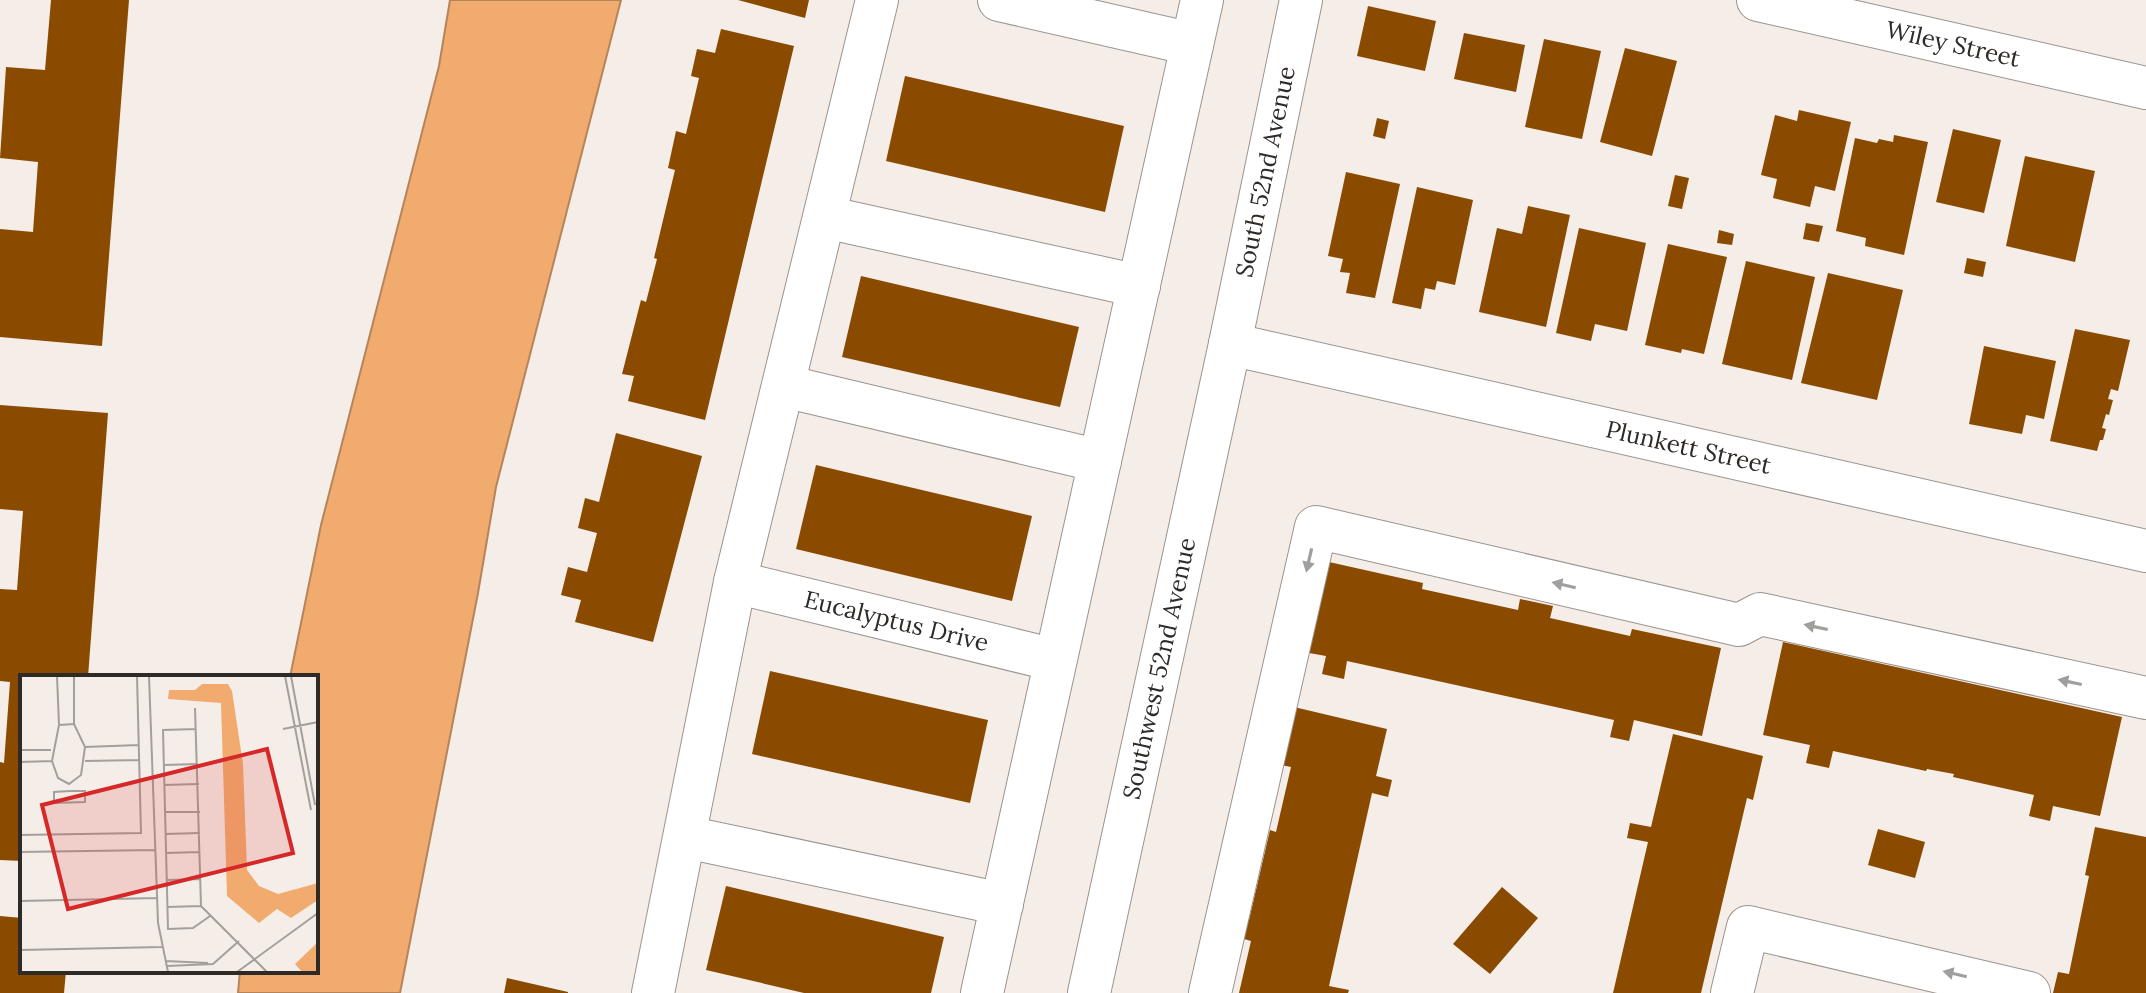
<svg xmlns="http://www.w3.org/2000/svg" width="2146" height="993" viewBox="0 0 2146 993" font-family="Lora,serif">
	<style>
		.water { fill: #f1ab6f; stroke: #b6845a; stroke-width: 2 }
		.building { fill: #8a4b00 }
		.lines { fill: none; stroke-linecap: round; stroke-linejoin: round }
		.minor-casing { stroke: #9b948e; stroke-width: 44 }
		.minor { stroke: #fff; stroke-width: 42 }
		.oneway { fill: #a09f9e }
		.labels { text-anchor: middle; stroke-width: 8; stroke-linejoin: round; paint-order: stroke }
		.street-label { font-size: 24px; fill: #2d2a28; stroke: #f5ede7 }
		.inset-road { fill: none; stroke: #a59f9b; stroke-width: 2 }
		.view { fill: #d62828; fill-opacity: 0.15; stroke: #d62828; stroke-width: 4 }
		.inset-edge { fill: none; stroke: #2d2a28; stroke-width: 4 }
	</style>
	<rect width="100%" height="100%" fill="#f5ede7"/>
	<!-- water -->
	<path class="water" d="M450,0H621L496,487L478,593L400,993H238L240,971H316V677H290L321,525L439,66Z"/>
	<!-- building -->
	<path class="building" d="M51,0H129L102,346L0,337V229L33,232L38,162L0,158L6,67L45,70Z
		M738,0H809L805,18Z
		M1368,6L1436,21L1425,71L1357,56Z
		M721,29L794,46L705,420L628,401L634,376L622,374L641,300L646,302L657,259L654,258L675,170L668,168L676,131L686,134L699,78L691,76L697,49L715,53Z
		M1464,33L1525,45L1516,92L1454,79Z
		M1544,39L1601,51L1582,139L1525,127Z
		M1625,48L1677,61L1652,156L1600,142Z
		M905,76L1124,126L1105,212L886,161Z
		M1799,110L1851,122L1835,191L1815,186L1810,207L1773,198L1777,179L1761,175L1775,115L1797,121Z
		M1377,118L1389,121L1385,139L1373,136Z
		M1953,129L2001,140L1984,213L1936,202Z
		M1894,135L1928,142L1904,255L1865,246L1866,238L1836,231L1855,138L1877,143L1879,139L1893,142Z
		M2025,156L2095,171L2075,262L2006,246Z
		M1346,172L1400,184L1375,298L1346,293L1350,273L1340,272L1343,259L1328,256Z
		M1675,175L1689,178L1682,209L1668,206Z
		M1417,187L1473,200L1455,285L1437,281L1435,290L1425,288L1421,309L1392,303Z
		M1528,206L1570,215L1546,327L1479,312L1497,228L1522,234Z
		M1806,223L1823,226L1819,242L1803,239Z
		M1579,228L1646,243L1627,331L1595,324L1591,341L1556,333Z
		M1719,230L1734,234L1732,245L1717,243Z
		M1668,244L1727,257L1704,354L1682,349L1681,353L1645,345Z
		M1967,258L1986,262L1983,277L1964,273Z
		M1746,261L1815,277L1792,380L1722,364Z
		M1828,273L1903,290L1877,400L1801,383Z
		M861,276L1079,327L1060,407L842,357Z
		M2075,329L2130,340L2118,391L2111,389L2108,399L2113,400L2109,415L2106,414L2102,428L2106,429L2103,440H2100L2097,451L2050,441Z
		M1984,346L2056,361L2044,419L2026,415L2022,434L1969,424Z
		M0,405L108,413L88,677H22V861L0,860V762L4,763L10,682L0,681V589L17,590L23,511L0,509Z
		M616,433L702,456L653,642L575,622L581,600L561,595L568,567L587,572L597,533L578,528L585,498L599,502Z
		M816,465L1032,516L1012,601L796,549Z
		M1329,562L1423,583L1422,589L1518,610L1520,599L1553,606L1550,618L1630,636L1632,629L1721,648L1702,736L1634,720L1629,741L1610,737L1614,720L1347,661L1344,679L1322,674L1326,656L1309,653Z
		M1783,642L2122,717L2100,816L2053,806L2050,821L2029,816L2034,795L1953,777L1954,774L1927,769L1926,771L1833,751L1829,768L1806,763L1810,745L1763,735Z
		M770,671L988,720L970,803L752,754Z
		M1294,707L1387,729L1376,776L1392,780L1388,797L1372,793L1329,986L1349,990L1348,993H1239L1251,941L1241,938L1246,919L1249,920L1270,830L1276,832L1291,767L1281,765Z
		M1673,734L1763,756L1753,800L1747,798L1701,993H1613L1648,842L1627,838L1630,823L1651,827Z
		M2095,827L2146,837V993H2053L2058,972L2069,974L2089,876L2085,875Z
		M1878,829L1925,842L1915,878L1868,865Z
		M726,886L944,937L931,993H804L706,970Z
		M1502,887L1538,918L1490,974L1453,944Z
		M0,916L22,918V971H66L64,993H0Z
		M507,978L568,992V993H504Z"/>
	<g class="lines">
		<defs>
			<g id="minor">
				<path d="M999,0L1192,44"/>
				<path id="s1" d="M1758,0L2146,88"/>
				<path d="M825,217L1139,286"/>
				<path id="s2" d="M1230,344L2146,551"/>
				<path d="M784,386L1100,461"/>
				<path id="s3" d="M735,582L1055,660"/>
				<path d="M686,837L1002,904"/>
				<path d="M653,993L735,582L877,0"/>
				<path d="M982,993L1202,0"/>
				<path id="s4" d="M1089,993L1230,344L1301,0"/>
				<path d="M1210,993L1316,527L1739,625L1760,614L2146,698"/>
				<path d="M1732,993L1748,927L2029,993"/>
			</g>
		</defs>
		<!-- minor casing -->
		<use href="#minor" class="minor-casing"/>
		<!-- minor -->
		<use href="#minor" class="minor"/>
	</g>
	<!-- one-way arrows -->
	<defs><path id="oneway-solid" d="M-6-.8H1V-3.2L6.5 0L1 3.2V.8H-6Z" transform="scale(2)"/></defs>
	<g class="oneway">
		<use href="#oneway-solid" transform="translate(1309 560) rotate(103)"/>
		<use href="#oneway-solid" transform="translate(1564 585) rotate(-167)"/>
		<use href="#oneway-solid" transform="translate(1816 627) rotate(-168)"/>
		<use href="#oneway-solid" transform="translate(2070 682) rotate(-168)"/>
		<use href="#oneway-solid" transform="translate(1955 974) rotate(-167)"/>
	</g>
	<g class="labels">
		<!-- street labels -->
		<g class="street-label">
			<text dy="8" stroke="none"><textPath href="#s1" startOffset="200">Wiley Street</textPath></text>
			<text dy="8" stroke="none"><textPath href="#s4" startOffset="840">South 52nd Avenue</textPath></text>
			<text dy="8" stroke="none"><textPath href="#s2" startOffset="470">Plunkett Street</textPath></text>
			<text dy="8" stroke="none"><textPath href="#s3" startOffset="166">Eucalyptus Drive</textPath></text>
			<text dy="8" stroke="none"><textPath href="#s4" startOffset="332">Southwest 52nd Avenue</textPath></text>
		</g>
	</g>
	<!-- overview -->
	<g transform="translate(20 675)">
		<rect width="298" height="298" fill="#f5ede7"/>
		<path d="M182,9H208L212,16L223,89L227,195L239,211L258,219L298,208V225L271,243L257,234L239,248L207,221L201,28L148,24L149,15H175ZM298,267V297H282L275,289Z" fill="#f1ab6f"/>
		<path class="inset-road" d="M37,1L39,50L32,86L38,103L49,109L61,100L65,72L54,49L39,50M54,1V49M129,1L138,248L148,297M265,1L291,135M271,1L295,130M175,33L181,231L247,297M176,54L143,55L148,254L173,253L190,241M263,54L298,47M65,72L119,70M0,75H31M65,86L120,85M0,87L32,86M144,90L178,89M144,110L179,109M50,116H65V127L34,128V117ZM145,137H180M145,159L180,158M0,160L121,158L117,1M0,177L135,175M146,178L180,177M147,205L181,204M0,226L137,223M147,232L181,231M0,275L142,272M146,286L188,288M147,291L193,289L219,266M217,297L298,238"/>
		<path class="view" d="M247,74L273,178L48,234L22,130Z"/>
		<rect width="298" height="298" class="inset-edge"/>
	</g>
</svg>
